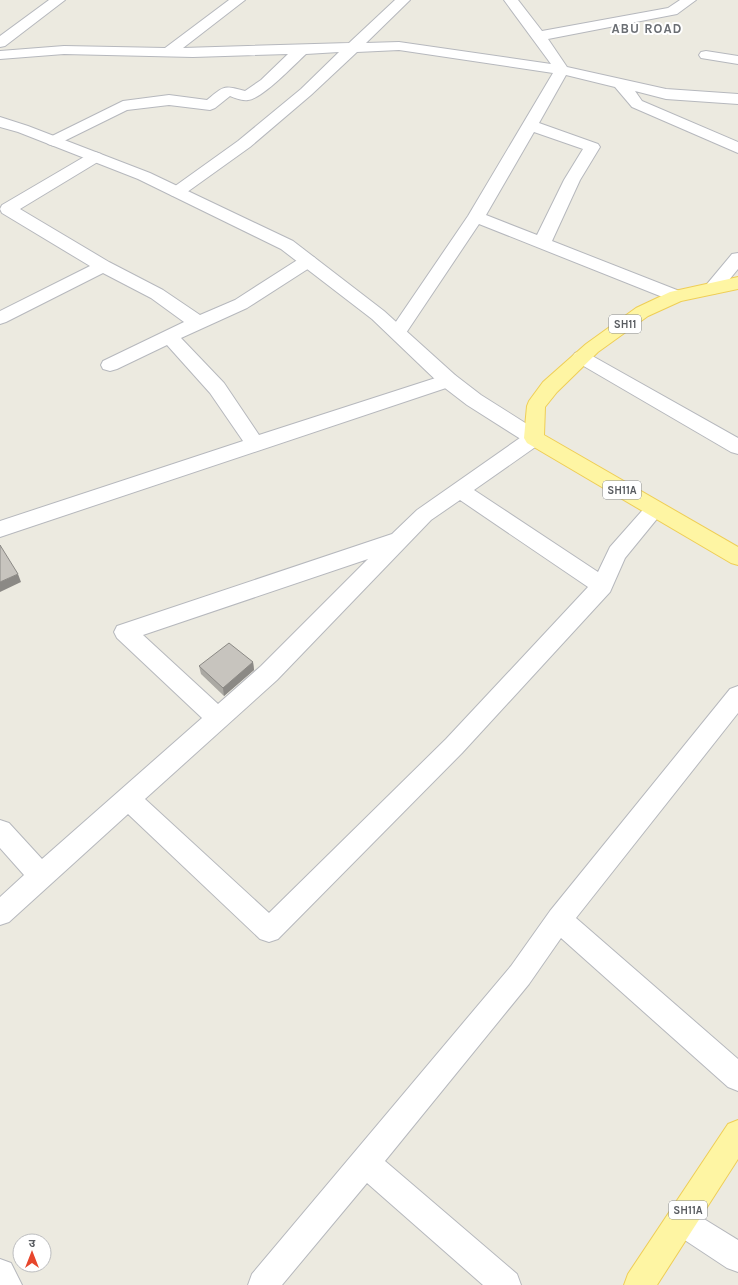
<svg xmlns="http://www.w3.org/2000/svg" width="738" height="1285" viewBox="0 0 738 1285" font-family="Karla,'Noto Sans Devanagari',sans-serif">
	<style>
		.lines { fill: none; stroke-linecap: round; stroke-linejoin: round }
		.minor-casing { stroke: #b6b8bd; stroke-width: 2 }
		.tertiary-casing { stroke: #b6b8bd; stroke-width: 2 }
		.primary-casing { stroke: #efce56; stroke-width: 2 }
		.minor { fill: #fff; fill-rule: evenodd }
		.tertiary { fill: #fff; fill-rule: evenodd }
		.primary { fill: #fef5a3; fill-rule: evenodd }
		.wall { fill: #aba9a3 }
		.shaded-wall { fill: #8b8985 }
		.building { fill: #c7c4be; stroke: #8b8985 }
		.labels { text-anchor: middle; stroke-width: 4; stroke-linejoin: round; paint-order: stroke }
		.shield { fill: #fff; stroke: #8b8d90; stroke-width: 1 }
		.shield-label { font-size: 11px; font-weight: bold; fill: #595c61 }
		.far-district-label { font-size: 13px; font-weight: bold; letter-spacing: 1px; fill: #6a6e73; stroke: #fff }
	</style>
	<rect width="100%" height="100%" fill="#eceae0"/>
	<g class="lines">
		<defs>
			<path id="minor" d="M49,0H65L5,46L0,47V36Z
				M229,0H245L183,48L349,43L395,0H410L366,43L399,42L551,64L504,0H518L542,31L668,8L680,0H696L677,14L548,39L567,67L666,89L738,94V104L666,99L635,91L642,101L738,142V153L632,107L615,87L566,75L539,123L598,144L600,147L580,180L552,241L682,292L685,296L682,300L676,302L670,300L479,224L404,336L398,338L392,336L389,332L468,216L553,73L399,50L357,52L311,95L250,147L183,195L177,197L171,195L169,192L171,189L238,141L301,89L339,52L306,54C295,64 262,99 248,100C242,101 235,98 230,96L215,108L210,110L169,105L127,110L54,146L48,144L46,141L48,138L123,101L169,95L207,100C224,86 223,85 245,91L261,80L288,54L193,57L64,54L0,59V51L64,46L165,48ZM534,132L583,149L564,180L537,235L486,215Z
				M706,51L738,56V64L701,58L699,55L701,52Z
				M95,152L101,154L103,157L101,160L20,209L109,262L163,290L200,315L235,300L302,257L308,256L314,257L317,261L314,265L247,308L181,338L224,383L259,435L448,374L455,375L457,380L455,385L0,537V521L243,441L210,393L167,345L117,369L110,371L103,369L101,365L103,361L184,322L151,298L103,273L6,322L0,324V311L90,266L2,213L0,209L2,205L89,154Z
				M738,253V269L719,292L713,294L707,292L704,288L707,284L732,254Z
				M581,351L587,353L738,438V454L731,452L575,361L572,357L575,353Z
				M534,431L541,433L544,438L541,443L474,490L598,572L610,547L648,504L655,501L662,504L665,509L625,558L610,592L462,753L278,939L269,942L260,939L128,814L9,922L0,925V897L24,875L0,848V820L9,823L42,859L202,718L117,638L114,632L117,626L392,534L417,510L527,433ZM460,500L588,587L446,739L269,913L145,799L277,680L431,520ZM368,559L261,666L218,704L143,635Z
				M738,686V713L576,918L738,1059V1091L728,1087L561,938L529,984L385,1161L517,1274L521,1285H483L367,1183L282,1285H248L252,1274L511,966L550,911L730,689Z
				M0,1259L11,1263L22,1285H0Z"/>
			<path id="tertiary" d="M0,117L28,126L150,173L293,241L384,311L455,375L481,395L541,433L544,438L541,443L534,445L527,443L467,405L441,385L372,319L281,249L138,179L18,132L0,127Z
				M681,1206L691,1211L738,1240V1272L727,1268L671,1231L666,1221L671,1211Z"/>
			<path id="primary" d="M738,277V289L681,301L648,316L598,352L557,392L545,407L544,435L738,547V565L731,563L527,443L524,438L527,406L529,401L543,382L586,344L636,308L670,292Z
				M738,1120V1159L657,1285H624L628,1274L728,1124Z"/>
		</defs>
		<!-- minor casing -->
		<use href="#minor" class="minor-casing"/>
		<!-- tertiary casing -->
		<use href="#tertiary" class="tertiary-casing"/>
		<!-- primary casing -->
		<use href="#primary" class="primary-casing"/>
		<!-- minor -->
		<use href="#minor" class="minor"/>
		<!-- tertiary -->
		<use href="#tertiary" class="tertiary"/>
		<!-- primary -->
		<use href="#primary" class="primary"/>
	</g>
	<!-- wall -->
	<path class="wall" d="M253,662L254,670L224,696L201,674L199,666Z"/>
	<!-- shaded-wall -->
	<path class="shaded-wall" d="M18,574L21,582L0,592V582Z
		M253,662L254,670L224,696L223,688Z"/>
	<!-- building -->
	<path class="building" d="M0,545L18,574L0,582Z
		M229,643L253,662L223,688L199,666Z"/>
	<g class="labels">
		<!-- shield labels -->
		<g class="shield">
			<rect x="609" y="315" width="32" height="18" rx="3"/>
			<rect x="603" y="481" width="38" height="18" rx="3"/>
			<rect x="669" y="1201" width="38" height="18" rx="3"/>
		</g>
		<g class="shield-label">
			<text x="625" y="328">SH11</text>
			<text x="622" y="494">SH11A</text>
			<text x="688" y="1214">SH11A</text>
		</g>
		<!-- far-district labels -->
		<g class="far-district-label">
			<text x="647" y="33">ABU ROAD</text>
		</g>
	</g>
	<!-- north arrow -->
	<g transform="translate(32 1253)"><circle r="19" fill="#ffffff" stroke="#bdbec0"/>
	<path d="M0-3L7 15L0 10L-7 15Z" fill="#e7462c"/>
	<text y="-6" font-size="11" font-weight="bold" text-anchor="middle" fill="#595c61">उ</text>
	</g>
</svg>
